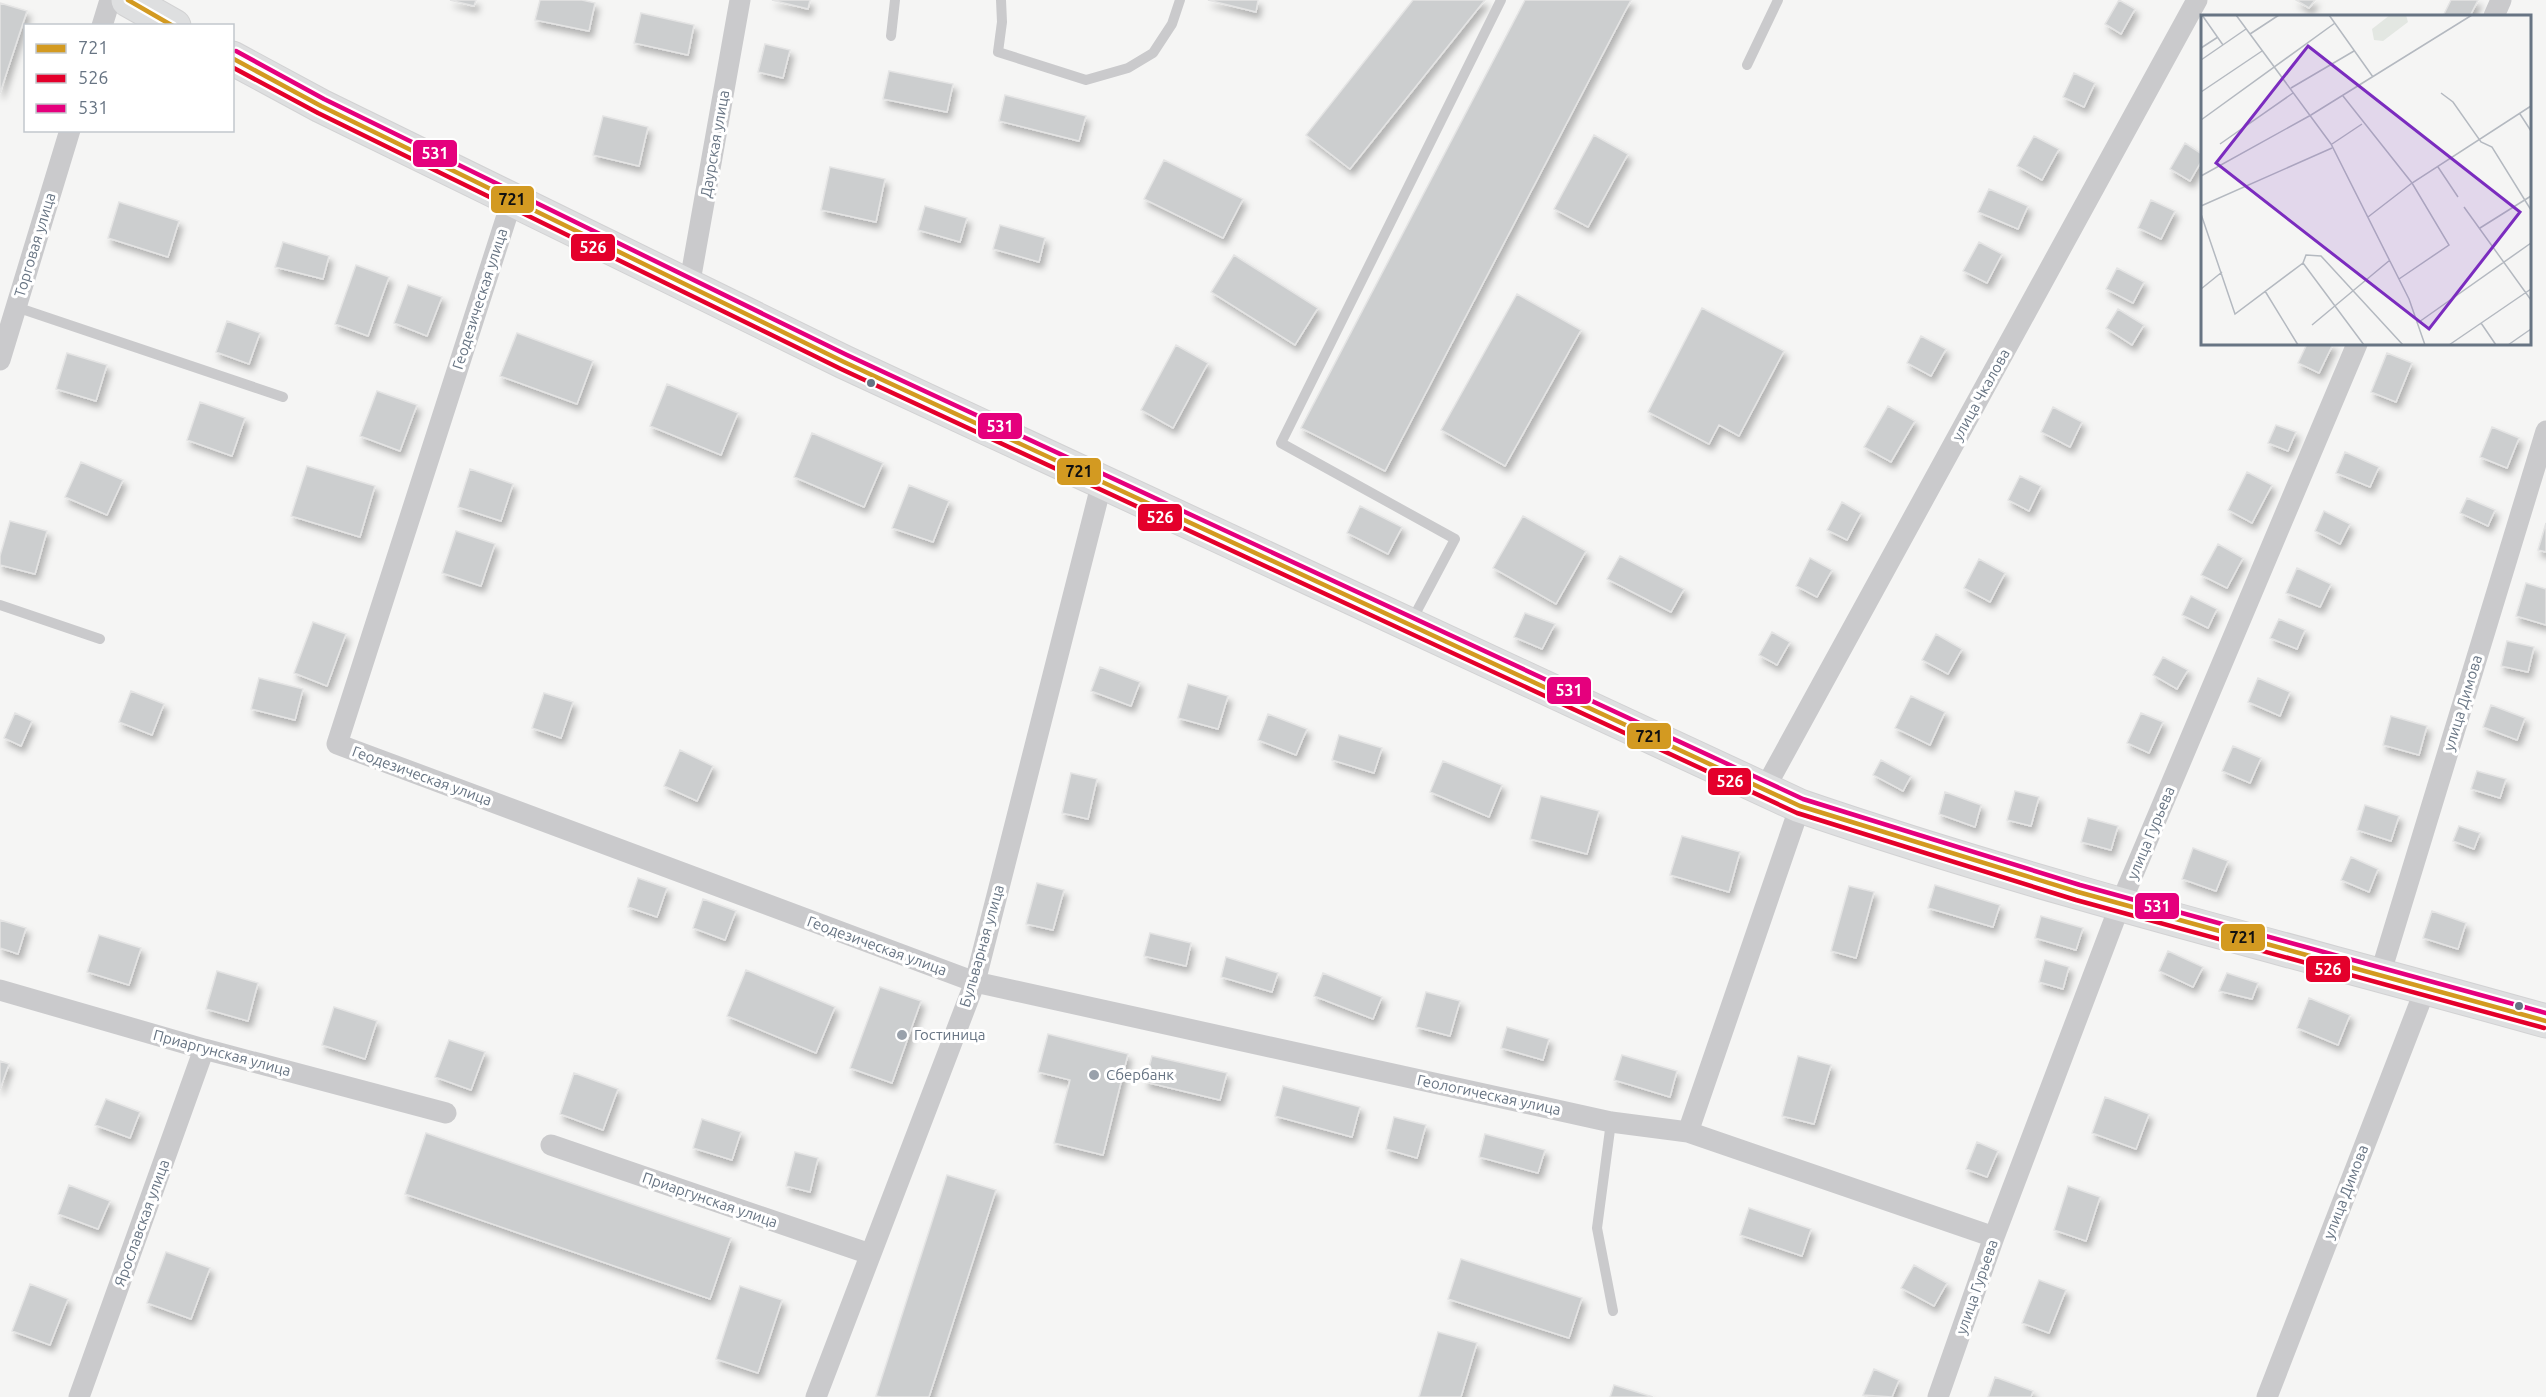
<svg xmlns="http://www.w3.org/2000/svg" width="2546" height="1397" viewBox="0 0 2546 1397" font-family="Ubuntu,sans-serif">
	<style>
		.building { fill: #cccecf; stroke: #e4e4e4; stroke-width: 1.5; filter: url(#shadow) }
		.lines { fill: none; stroke-linecap: round; stroke-linejoin: round }
		.highway-casing { stroke: #d2d2d3; stroke-width: 35 }
		.lane { stroke: #cacacc; stroke-width: 10 }
		.street { stroke: #cacacc; stroke-width: 21 }
		.highway { stroke: #dedfe0; stroke-width: 33 }
		.bus-1-casing { stroke: #fff; stroke-width: 9 }
		.bus-2-casing { stroke: #fff; stroke-width: 9 }
		.bus-3-casing { stroke: #fff; stroke-width: 9 }
		.bus-1 { stroke: #d39a21; stroke-width: 4.5 }
		.bus-2 { stroke: #e4002b; stroke-width: 4.5 }
		.bus-3 { stroke: #e5007d; stroke-width: 4.5 }
		.bus-dot { fill: #677483; stroke: #fff; stroke-width: 2 }
		.poi-dot { fill: #99a1ab; stroke: #fff; stroke-width: 2 }
		.labels { text-anchor: middle; stroke-width: 6; stroke-linejoin: round; paint-order: stroke }
		.street-label { font-size: 15px; fill: #677483; stroke: #fff }
		.poi-label { font-size: 15px; fill: #677483; stroke: #fff; text-anchor: start }
		.inset-road { fill: none; stroke: #b4b9c0; stroke-width: 1.5 }
		.view { fill: #7b2cbf; fill-opacity: 0.15; stroke: #7b2cbf; stroke-width: 3 }
		.inset-edge { fill: none; stroke: #677483; stroke-width: 3 }
		.line-badge { stroke: #fff; stroke-width: 2 }
		.badge-label { font-size: 16px; text-anchor: middle; font-weight: bold; fill: #fff }
		.pale-badge-label { font-size: 16px; text-anchor: middle; font-weight: bold; fill: #111 }
	</style>
	<defs>
		<filter id="shadow"><feDropShadow dx="3.5" dy="6" stdDeviation="3" flood-color="#0004"/></filter>
	</defs>
	<rect width="100%" height="100%" fill="#f5f5f4"/>
	<!-- building -->
	<path class="building" d="M450,0H476L474,6Z
		M540,0H582L595,3L589,31L535,20Z
		M772,0H810L808,9Z
		M1208,0H1258L1256,12Z
		M1413,0H1485L1350,169L1306,135Z
		M1525,0H1631L1385,471L1301,428Z
		M2119,0L2135,9L2121,34L2105,24Z
		M2296,0H2315L2309,8Z
		M2451,0H2478L2470,16H2443Z
		M0,3L27,11L0,93Z
		M641,13L694,25L688,55L634,43Z
		M765,44L790,50L783,78L758,72Z
		M889,71L953,84L947,112L883,99Z
		M2074,73L2095,83L2084,107L2063,97Z
		M1005,95L1086,116L1079,141L999,121Z
		M603,116L648,127L639,166L593,155Z
		M1594,135L1628,154L1588,227L1554,209Z
		M2034,136L2059,149L2042,180L2017,166Z
		M2185,143L2202,154V160L2190,181L2170,169Z
		M1164,160L1243,199L1223,238L1144,199Z
		M830,167L885,179L876,222L821,210Z
		M1989,189L2028,206L2018,229L1978,212Z
		M2151,200L2175,211L2161,239L2138,228Z
		M119,202L179,221L168,257L108,238Z
		M925,206L967,218L960,242L918,230Z
		M1000,225L1045,238L1039,262L993,249Z
		M283,242L329,256L323,279L275,267Z
		M1979,242L2002,254L1987,283L1963,271Z
		M1234,255L1318,308L1295,345L1211,292Z
		M356,265L389,277L368,336L335,324Z
		M2117,268L2144,282L2133,303L2106,289Z
		M408,285L442,297L427,336L394,323Z
		M1517,294L1581,330L1505,466L1441,430Z
		M1702,308L1784,351L1739,436L1719,425L1709,444L1648,412Z
		M2118,309L2144,325L2132,345L2106,328Z
		M227,321L260,333L249,364L216,352Z
		M517,333L593,361L577,404L500,376Z
		M1921,336L1946,349L1931,376L1907,363Z
		M2307,344H2333L2319,373L2298,363Z
		M1176,345L1208,363L1173,428L1141,410Z
		M67,353L107,365L96,401L56,389Z
		M2387,353L2412,363L2396,402L2371,392Z
		M667,384L738,413L721,455L650,426Z
		M377,391L417,405L400,451L360,436Z
		M200,402L245,418L232,456L187,440Z
		M1888,406L1915,421L1891,462L1864,447Z
		M2053,407L2082,422L2070,447L2041,432Z
		M2276,425L2296,432L2288,451L2268,443Z
		M2492,427L2519,438L2507,468L2480,457Z
		M812,433L883,463L864,507L794,477Z
		M2345,452L2379,467L2370,487L2336,473Z
		M81,462L123,480L107,515L65,497Z
		M307,466L375,486L360,537L291,516Z
		M470,469L513,484L501,521L458,507Z
		M2247,472L2272,485L2252,523L2228,510Z
		M2020,476L2041,486L2029,511L2008,500Z
		M909,485L949,501L933,542L892,528Z
		M2467,498L2495,510L2488,526L2460,513Z
		M1842,502L1861,513L1847,540L1827,530Z
		M1360,506L1402,527L1388,554L1347,533Z
		M2324,511L2350,524L2340,544L2315,531Z
		M1523,516L1586,551L1556,604L1493,568Z
		M10,521L47,531L35,574L0,565V556Z
		M2546,523V552L2538,550Z
		M456,531L495,544L481,586L442,573Z
		M2218,544L2243,558L2227,588L2201,575Z
		M1620,556L1684,589L1671,612L1607,579Z
		M1810,558L1832,570L1817,597L1796,586Z
		M1979,559L2005,573L1990,602L1964,588Z
		M2297,568L2331,584L2320,607L2286,593Z
		M2526,583L2546,589V625L2516,616Z
		M2191,596L2217,609L2208,628L2182,615Z
		M1525,613L1555,624L1542,649L1514,637Z
		M2279,619L2305,630L2297,649L2270,638Z
		M313,622L346,634L327,686L294,673Z
		M1772,632L1790,642L1777,665L1759,655Z
		M1936,634L1962,649L1948,674L1922,660Z
		M2507,641L2534,647L2528,672L2501,666Z
		M2163,657L2188,670L2177,689L2153,675Z
		M1100,667L1140,682L1131,706L1091,691Z
		M259,678L303,689L295,720L251,709Z
		M2258,678L2290,692L2280,716L2248,702Z
		M1188,684L1228,696L1218,729L1178,718Z
		M131,691L164,704L152,735L119,722Z
		M544,693L573,702L561,738L532,728Z
		M1911,696L1945,712L1930,745L1895,728Z
		M2491,705L2525,718L2517,740L2483,727Z
		M15,713L32,721L21,746L4,738Z
		M2141,713L2163,722L2149,753L2127,743Z
		M1268,714L1307,729L1296,755L1258,740Z
		M2391,716L2427,726L2419,755L2383,745Z
		M1339,735L1382,748L1374,773L1332,760Z
		M2233,746L2261,758L2250,783L2222,771Z
		M680,750L713,766L697,801L664,786Z
		M1881,760L1911,776L1903,791L1873,775Z
		M1443,761L1502,785L1489,817L1430,792Z
		M2477,771L2506,779L2500,798L2471,789Z
		M1071,773L1097,779L1088,819L1062,813Z
		M2015,791L2039,797L2031,826L2007,820Z
		M1945,792L1981,805L1975,827L1939,814Z
		M1541,796L1599,811L1587,854L1530,839Z
		M2365,805L2399,816L2391,841L2357,830Z
		M2088,818L2118,826L2111,850L2081,842Z
		M2459,826L2480,833L2474,849L2453,841Z
		M1682,836L1740,852L1729,892L1670,875Z
		M2193,848L2228,861L2216,891L2182,879Z
		M2351,857L2378,869L2369,892L2341,880Z
		M638,878L667,888L657,917L628,907Z
		M1037,883L1064,890L1053,930L1026,924Z
		M1935,885L2000,905L1993,927L1928,908Z
		M1849,886L1874,892L1856,958L1831,951Z
		M703,899L736,911L725,940L693,928Z
		M2432,911L2466,923L2458,949L2423,938Z
		M2041,916L2083,928L2076,950L2035,938Z
		M0,920L26,928L18,954L0,948Z
		M1150,933L1191,943L1186,966L1144,956Z
		M99,935L141,948L129,985L87,972Z
		M2168,951L2203,967L2193,987L2159,971Z
		M1226,957L1278,973L1272,992L1221,977Z
		M2045,960L2069,967L2063,989L2039,982Z
		M746,970L835,1007L816,1053L727,1016Z
		M217,971L258,983L248,1021L206,1009Z
		M1323,973L1382,997L1373,1019L1314,996Z
		M2227,973L2258,983L2252,999L2219,991Z
		M880,987L921,1001L892,1083L850,1068Z
		M1426,992L1460,1001L1450,1036L1416,1027Z
		M2309,998L2350,1015L2338,1045L2297,1028Z
		M334,1007L377,1021L365,1059L322,1045Z
		M1507,1027L1549,1039L1543,1060L1501,1048Z
		M1048,1034L1128,1054L1103,1155L1054,1143L1070,1080L1038,1072Z
		M449,1040L485,1052L471,1090L435,1077Z
		M1622,1055L1677,1071L1670,1097L1614,1080Z
		M1152,1056L1227,1073L1220,1100L1145,1082Z
		M1798,1056L1831,1065L1814,1124L1782,1116Z
		M0,1061L9,1064L0,1089Z
		M574,1073L618,1089L603,1130L560,1114Z
		M1283,1086L1360,1107L1352,1137L1275,1116Z
		M2105,1097L2149,1114L2136,1149L2092,1133Z
		M106,1099L140,1112L130,1138L95,1125Z
		M1394,1117L1426,1125L1417,1158L1386,1149Z
		M702,1119L741,1132L732,1160L693,1148Z
		M426,1133L731,1238L710,1299L405,1194Z
		M1485,1134L1545,1150L1538,1173L1479,1157Z
		M1977,1142L1998,1151L1987,1177L1966,1169Z
		M795,1152L818,1158L810,1192L786,1186Z
		M947,1175L996,1190L929,1397H881L876,1396Z
		M69,1185L110,1201L98,1229L58,1214Z
		M2068,1186L2100,1197L2086,1241L2054,1230Z
		M1749,1208L1811,1229L1802,1256L1740,1235Z
		M166,1252L210,1268L191,1319L147,1303Z
		M1461,1259L1582,1298L1569,1338L1448,1299Z
		M1914,1265L1947,1283L1934,1306L1901,1288Z
		M2039,1280L2066,1290L2049,1333L2022,1323Z
		M30,1284L68,1299L50,1345L12,1331Z
		M740,1286L782,1300L758,1373L716,1359Z
		M1438,1332L1477,1343L1461,1397H1419Z
		M1874,1369L1899,1380L1892,1397L1863,1395Z
		M1995,1377L2033,1391L2031,1397H1988Z
		M1614,1385L1653,1397H1610Z"/>
	<g class="lines">
		<defs>
			<path id="highway" d="M128,0L174,26
				M232,58L321,106L844,362L1800,806C2045,890 2297,951 2546,1021"/>
		</defs>
		<!-- highway casing -->
		<use href="#highway" class="highway-casing"/>
		<!-- lane -->
		<path class="lane" d="M1001,0L1002,22L998,52L1086,80L1128,68L1153,53L1172,24L1180,0
			M891,36L895,0
			M1747,65L1778,0
			M16,307L283,397
			M0,605L100,639
			M1411,622L1455,539L1281,443L1501,0
			M1611,1122L1597,1228L1613,1311"/>
		<!-- street -->
		<path class="street" d="M2494,16L2501,0
			M102,26L110,0
			M512,200L337,744L975,982L1611,1122L1688,1132L1994,1237
			M689,287L740,0
			M0,360L70,130
			M1764,790L2197,0
			M2380,975L2546,431
			M0,990L204,1049L446,1113
			M1688,1132L1800,806
			M551,1145L870,1254
			M79,1397L204,1049
			M816,1397L975,982L1102,482
			M1938,1397L1994,1237L2120,905L2357,344
			M2267,1397L2426,987"/>
		<!-- highway -->
		<use href="#highway" class="highway"/>
		<defs>
			<path id="bus-1" d="M128,0L173,26
				M232,58L321,106L844,362L1800,806L2078,892L2546,1021"/>
			<path id="bus-2" d="M232,67L318,113L841,369L1797,813L2076,900L2544,1028"/>
			<path id="bus-3" d="M236,51L324,99L847,355L1803,799L2080,885L2546,1013"/>
		</defs>
		<!-- bus-1 casing -->
		<use href="#bus-1" class="bus-1-casing"/>
		<!-- bus-2 casing -->
		<use href="#bus-2" class="bus-2-casing"/>
		<!-- bus-3 casing -->
		<use href="#bus-3" class="bus-3-casing"/>
		<!-- bus-1 -->
		<use href="#bus-1" class="bus-1"/>
		<!-- bus-2 -->
		<use href="#bus-2" class="bus-2"/>
		<!-- bus-3 -->
		<use href="#bus-3" class="bus-3"/>
	</g>
	<!-- markers -->
	<g class="bus-dot">
		<circle cx="871" cy="383" r="5"/>
		<circle cx="2519" cy="1006" r="5"/>
	</g>
	<g class="poi-dot">
		<circle cx="902" cy="1035" r="6"/>
		<circle cx="1094" cy="1075" r="6"/>
	</g>
	<g class="labels">
		<!-- street labels -->
		<g class="street-label">
			<text transform="translate(715 144) rotate(-80)" y="5">Даурская улица</text>
			<text transform="translate(35 245) rotate(-73)" y="5">Торговая улица</text>
			<text transform="translate(480 299) rotate(-72)" y="5">Геодезическая улица</text>
			<text transform="translate(1981 395) rotate(-61)" y="5">улица Чкалова</text>
			<text transform="translate(2463 703) rotate(-73)" y="5">улица Димова</text>
			<text transform="translate(422 776) rotate(20)" y="5">Геодезическая улица</text>
			<text transform="translate(2151 833) rotate(-67)" y="5">улица Гурьева</text>
			<text transform="translate(877 946) rotate(20)" y="5">Геодезическая улица</text>
			<text transform="translate(982 946) rotate(-74)" y="5">Бульварная улица</text>
			<text transform="translate(222 1053) rotate(15)" y="5">Приаргунская улица</text>
			<text transform="translate(1489 1095) rotate(12)" y="5">Геологическая улица</text>
			<text transform="translate(2346 1192) rotate(-69)" y="5">улица Димова</text>
			<text transform="translate(710 1200) rotate(19)" y="5">Приаргунская улица</text>
			<text transform="translate(142 1223) rotate(-70)" y="5">Ярославская улица</text>
			<text transform="translate(1977 1287) rotate(-71)" y="5">улица Гурьева</text>
		</g>
		<!-- poi labels -->
		<g class="poi-label">
			<text x="914" y="1040">Гостиница</text>
			<text x="1106" y="1080">Сбербанк</text>
		</g>
	</g>
	<!-- overview -->
	<g transform="translate(2201 15)">
		<rect width="330" height="330" fill="#f5f5f4"/>
		<path d="M189,0H205L207,7L182,26L173,25L171,14Z" fill="#e3e7e2"/>
		<path class="inset-road" d="M1,0L22,30M35,0L130,129L208,284L224,330M128,0L172,62M49,19L78,0M0,33L17,22M0,45L45,14M90,73L153,36M0,77L61,36M240,78L252,87L280,127L291,132L330,195M142,81L211,168L248,230L198,264M319,99L330,116M0,105L134,8M19,129L92,78M131,129L161,109M237,152L257,182M0,161L110,100L271,0M0,191L131,133M263,192L330,285M0,199L34,299L102,248L105,240L120,241L202,330M167,202L211,168L330,91M279,213L330,181M102,248L163,330M0,274L21,257M64,276L97,330M218,307L330,228M280,308L295,330M111,310L189,245M248,330L330,274M307,330L330,314"/>
		<path class="view" d="M107,31L319,197L228,314L15,148Z"/>
		<rect width="330" height="330" class="inset-edge"/>
	</g>
	<g class="line-badge">
		<rect x="412" y="139" width="46" height="29" rx="6" fill="#e5007d"/>
		<rect x="490" y="185" width="45" height="29" rx="6" fill="#d39a21"/>
		<rect x="570" y="233" width="46" height="29" rx="6" fill="#e4002b"/>
		<rect x="977" y="412" width="46" height="28" rx="6" fill="#e5007d"/>
		<rect x="1056" y="457" width="46" height="29" rx="6" fill="#d39a21"/>
		<rect x="1137" y="503" width="46" height="29" rx="6" fill="#e4002b"/>
		<rect x="1546" y="676" width="46" height="29" rx="6" fill="#e5007d"/>
		<rect x="1626" y="722" width="46" height="28" rx="6" fill="#d39a21"/>
		<rect x="1707" y="767" width="45" height="29" rx="6" fill="#e4002b"/>
		<rect x="2134" y="892" width="46" height="28" rx="6" fill="#e5007d"/>
		<rect x="2220" y="923" width="46" height="29" rx="6" fill="#d39a21"/>
		<rect x="2305" y="955" width="46" height="28" rx="6" fill="#e4002b"/>
	</g>
	<g class="badge-label">
		<text x="435" y="159">531</text>
		<text x="593" y="253">526</text>
		<text x="1000" y="432">531</text>
		<text x="1160" y="523">526</text>
		<text x="1569" y="696">531</text>
		<text x="1730" y="787">526</text>
		<text x="2157" y="912">531</text>
		<text x="2328" y="975">526</text>
	</g>
	<g class="pale-badge-label">
		<text x="512" y="205">721</text>
		<text x="1079" y="477">721</text>
		<text x="1649" y="742">721</text>
		<text x="2243" y="943">721</text>
	</g>
	<!-- legend -->
	<rect x="24" y="24" width="210" height="108" fill="#ffffff" stroke="#c2c7cd" stroke-width="1.5"/>
	<rect x="36" y="44" width="30" height="9" fill="#d39a21" stroke="#c2c7cd" stroke-width="1.5"/>
	<text x="78" y="54" font-size="18" fill="#677483">721</text>
	<rect x="36" y="74" width="30" height="9" fill="#e4002b" stroke="#c2c7cd" stroke-width="1.5"/>
	<text x="78" y="84" font-size="18" fill="#677483">526</text>
	<rect x="36" y="104" width="30" height="9" fill="#e5007d" stroke="#c2c7cd" stroke-width="1.5"/>
	<text x="78" y="114" font-size="18" fill="#677483">531</text>
</svg>
